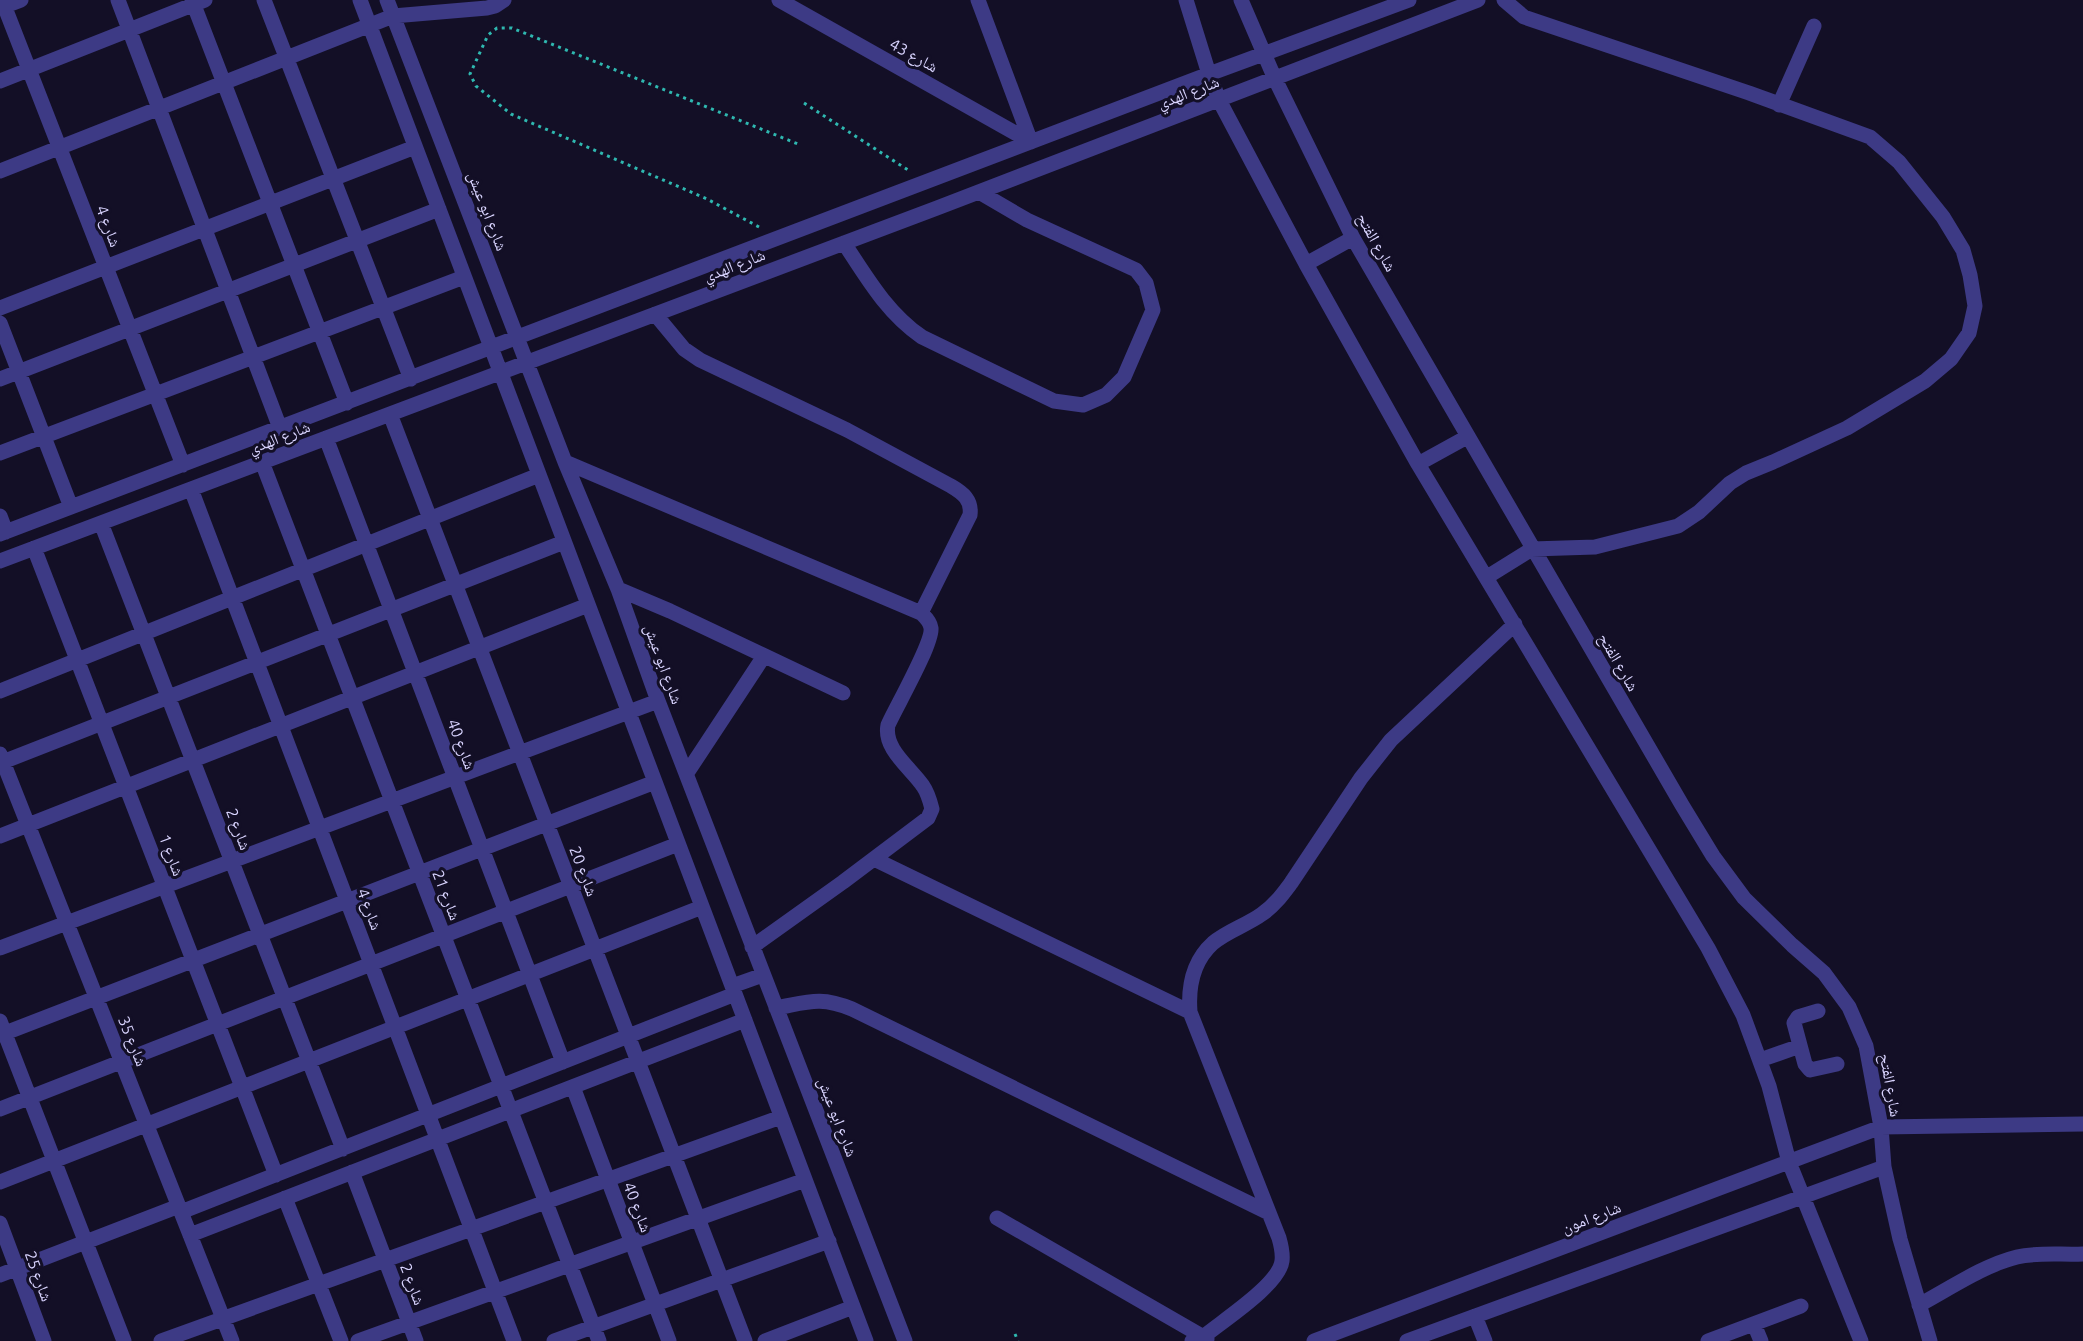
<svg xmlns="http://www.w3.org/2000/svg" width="2083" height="1341" viewBox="0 0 2083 1341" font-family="Ubuntu,'Noto Naskh Arabic',sans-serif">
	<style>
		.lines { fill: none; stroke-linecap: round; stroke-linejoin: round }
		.path { stroke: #2fb8b0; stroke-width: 3; stroke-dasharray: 3 4.5; stroke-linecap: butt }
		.minor { stroke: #3d3a85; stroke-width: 15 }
		.labels { text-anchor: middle; stroke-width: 6; stroke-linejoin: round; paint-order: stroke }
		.street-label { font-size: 16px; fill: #d9d4ff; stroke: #130f26 }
	</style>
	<rect width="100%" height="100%" fill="#130f26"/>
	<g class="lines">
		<!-- path -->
		<path class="path" d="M804,103L908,170
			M759,227L707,199L511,114L476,86L470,74L488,35L497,28H512L798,144
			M1015,1334L1018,1341"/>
		<!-- minor -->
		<path class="minor" d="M2,0L183,465
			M118,0L280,428
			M192,0L347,403
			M264,0L411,379
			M360,0L866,1341
			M387,0L565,462L618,589L658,701L905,1341
			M779,0L1031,142
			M978,0L1031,142
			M1186,0L1209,74L1219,100L1306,264L1418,464L1708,948L1743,1015L1769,1086L1789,1162L1861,1341
			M1241,0L1275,79L1353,238L1682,805L1713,856L1744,898L1792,945L1824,973L1849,1007L1866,1046L1881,1127L1884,1167L1900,1239L1930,1341
			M0,8L21,0
			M0,81L205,0
			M1779,105L1814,26
			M0,171L393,16L487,8L495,6L504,0
			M844,243C867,278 887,313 922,337L1054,401L1083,405L1106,395L1124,377L1153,310L1146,283L1136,270L1027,220L979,192
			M1306,264L1353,238
			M0,308L415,147
			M655,314L684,349L700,360L847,430L951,486C963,493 972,500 970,515L921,613
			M0,323L71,507
			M0,379L439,209
			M390,414L745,1341
			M326,438L563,1062
			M0,453L464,277
			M262,462L599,1341
			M565,462L921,613C925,617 930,621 931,628C933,643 896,707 888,725C883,749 911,768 923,786C928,793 930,801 932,809L928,818L843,882L752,947
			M1418,464L1467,437
			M191,489L514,1341
			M0,516L6,532
			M101,523L343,1149
			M0,534L1209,74L1409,0
			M34,548L276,1175
			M0,561L937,208L1478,0
			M1487,577L1532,549L1595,547L1678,526L1699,512L1730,483L1746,473L1773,462L1847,428L1925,381L1951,359L1969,333L1975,306L1970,275L1963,250L1943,217L1899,162L1870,137L1749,93L1524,17L1504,0
			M618,589L670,611L843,693
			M0,691L539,475
			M0,754L232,1341
			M0,763L564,542
			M687,773L764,656
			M0,836L588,605
			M874,859L1190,1012
			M0,948L658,701
			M732,986L763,975
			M776,1008C809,1002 820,996 852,1009L1269,1213
			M1818,1011L1798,1017L1794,1023L1805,1064L1810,1070L1837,1064
			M0,1021L124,1341
			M0,1035L655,782
			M1760,1060L1800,1046
			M573,1087L669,1341
			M0,1109L678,844
			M352,1172L416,1341
			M0,1182L702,907
			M285,1198L341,1341
			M181,1212L735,994
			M997,1218L1207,1339
			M0,1223L44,1341
			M190,1235L745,1020
			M0,1275L179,1206
			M1919,1305C1949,1289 1984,1265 2017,1257C2038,1252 2061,1255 2083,1254
			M1475,1316L1485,1341
			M1754,1324L1761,1341
			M161,1341L781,1117
			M358,1341L805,1180
			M554,1341L829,1241
			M765,1341L853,1307
			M1192,1341L1203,1337C1222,1321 1279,1285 1282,1261C1283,1253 1281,1245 1279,1238L1190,1012C1188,986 1193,961 1213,943C1227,931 1247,925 1262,914C1274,906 1282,895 1291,883L1361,778L1391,740L1515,624
			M1314,1341L1881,1127L2083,1124
			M1407,1341L1884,1167
			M1708,1341L1801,1306"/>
	</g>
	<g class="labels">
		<!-- street labels -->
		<g class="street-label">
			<text transform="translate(914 55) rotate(29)" y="6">شارع 43</text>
			<text transform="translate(1188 92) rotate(-21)" y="6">شارع الهدي</text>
			<text transform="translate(488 211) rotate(69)" y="6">شارع ابو عيش</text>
			<text transform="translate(109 226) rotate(69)" y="6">شارع 4</text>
			<text transform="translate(1377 242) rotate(61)" y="6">شارع الفتح</text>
			<text transform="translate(734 265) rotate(-21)" y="6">شارع الهدي</text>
			<text transform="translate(279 437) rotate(-21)" y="6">شارع الهدي</text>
			<text transform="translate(1619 662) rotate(60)" y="6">شارع الفتح</text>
			<text transform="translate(664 664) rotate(70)" y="6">شارع ابو عيش</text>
			<text transform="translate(462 744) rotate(69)" y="6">شارع 40</text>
			<text transform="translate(239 829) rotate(69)" y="6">شارع 2</text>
			<text transform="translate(172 855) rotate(69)" y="6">شارع 1</text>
			<text transform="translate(584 871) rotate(69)" y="6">شارع 20</text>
			<text transform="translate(447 895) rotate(69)" y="6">شارع 21</text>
			<text transform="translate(370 909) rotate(69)" y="6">شارع 4</text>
			<text transform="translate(133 1041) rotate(68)" y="6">شارع 35</text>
			<text transform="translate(1891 1085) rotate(80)" y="6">شارع الفتح</text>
			<text transform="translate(838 1117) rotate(69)" y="6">شارع ابو عيش</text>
			<text transform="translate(638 1207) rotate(69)" y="6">شارع 40</text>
			<text transform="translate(1591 1217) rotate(-21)" y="6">شارع امون</text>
			<text transform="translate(39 1276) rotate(70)" y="6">شارع 25</text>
			<text transform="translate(413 1284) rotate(69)" y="6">شارع 2</text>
		</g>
	</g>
</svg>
